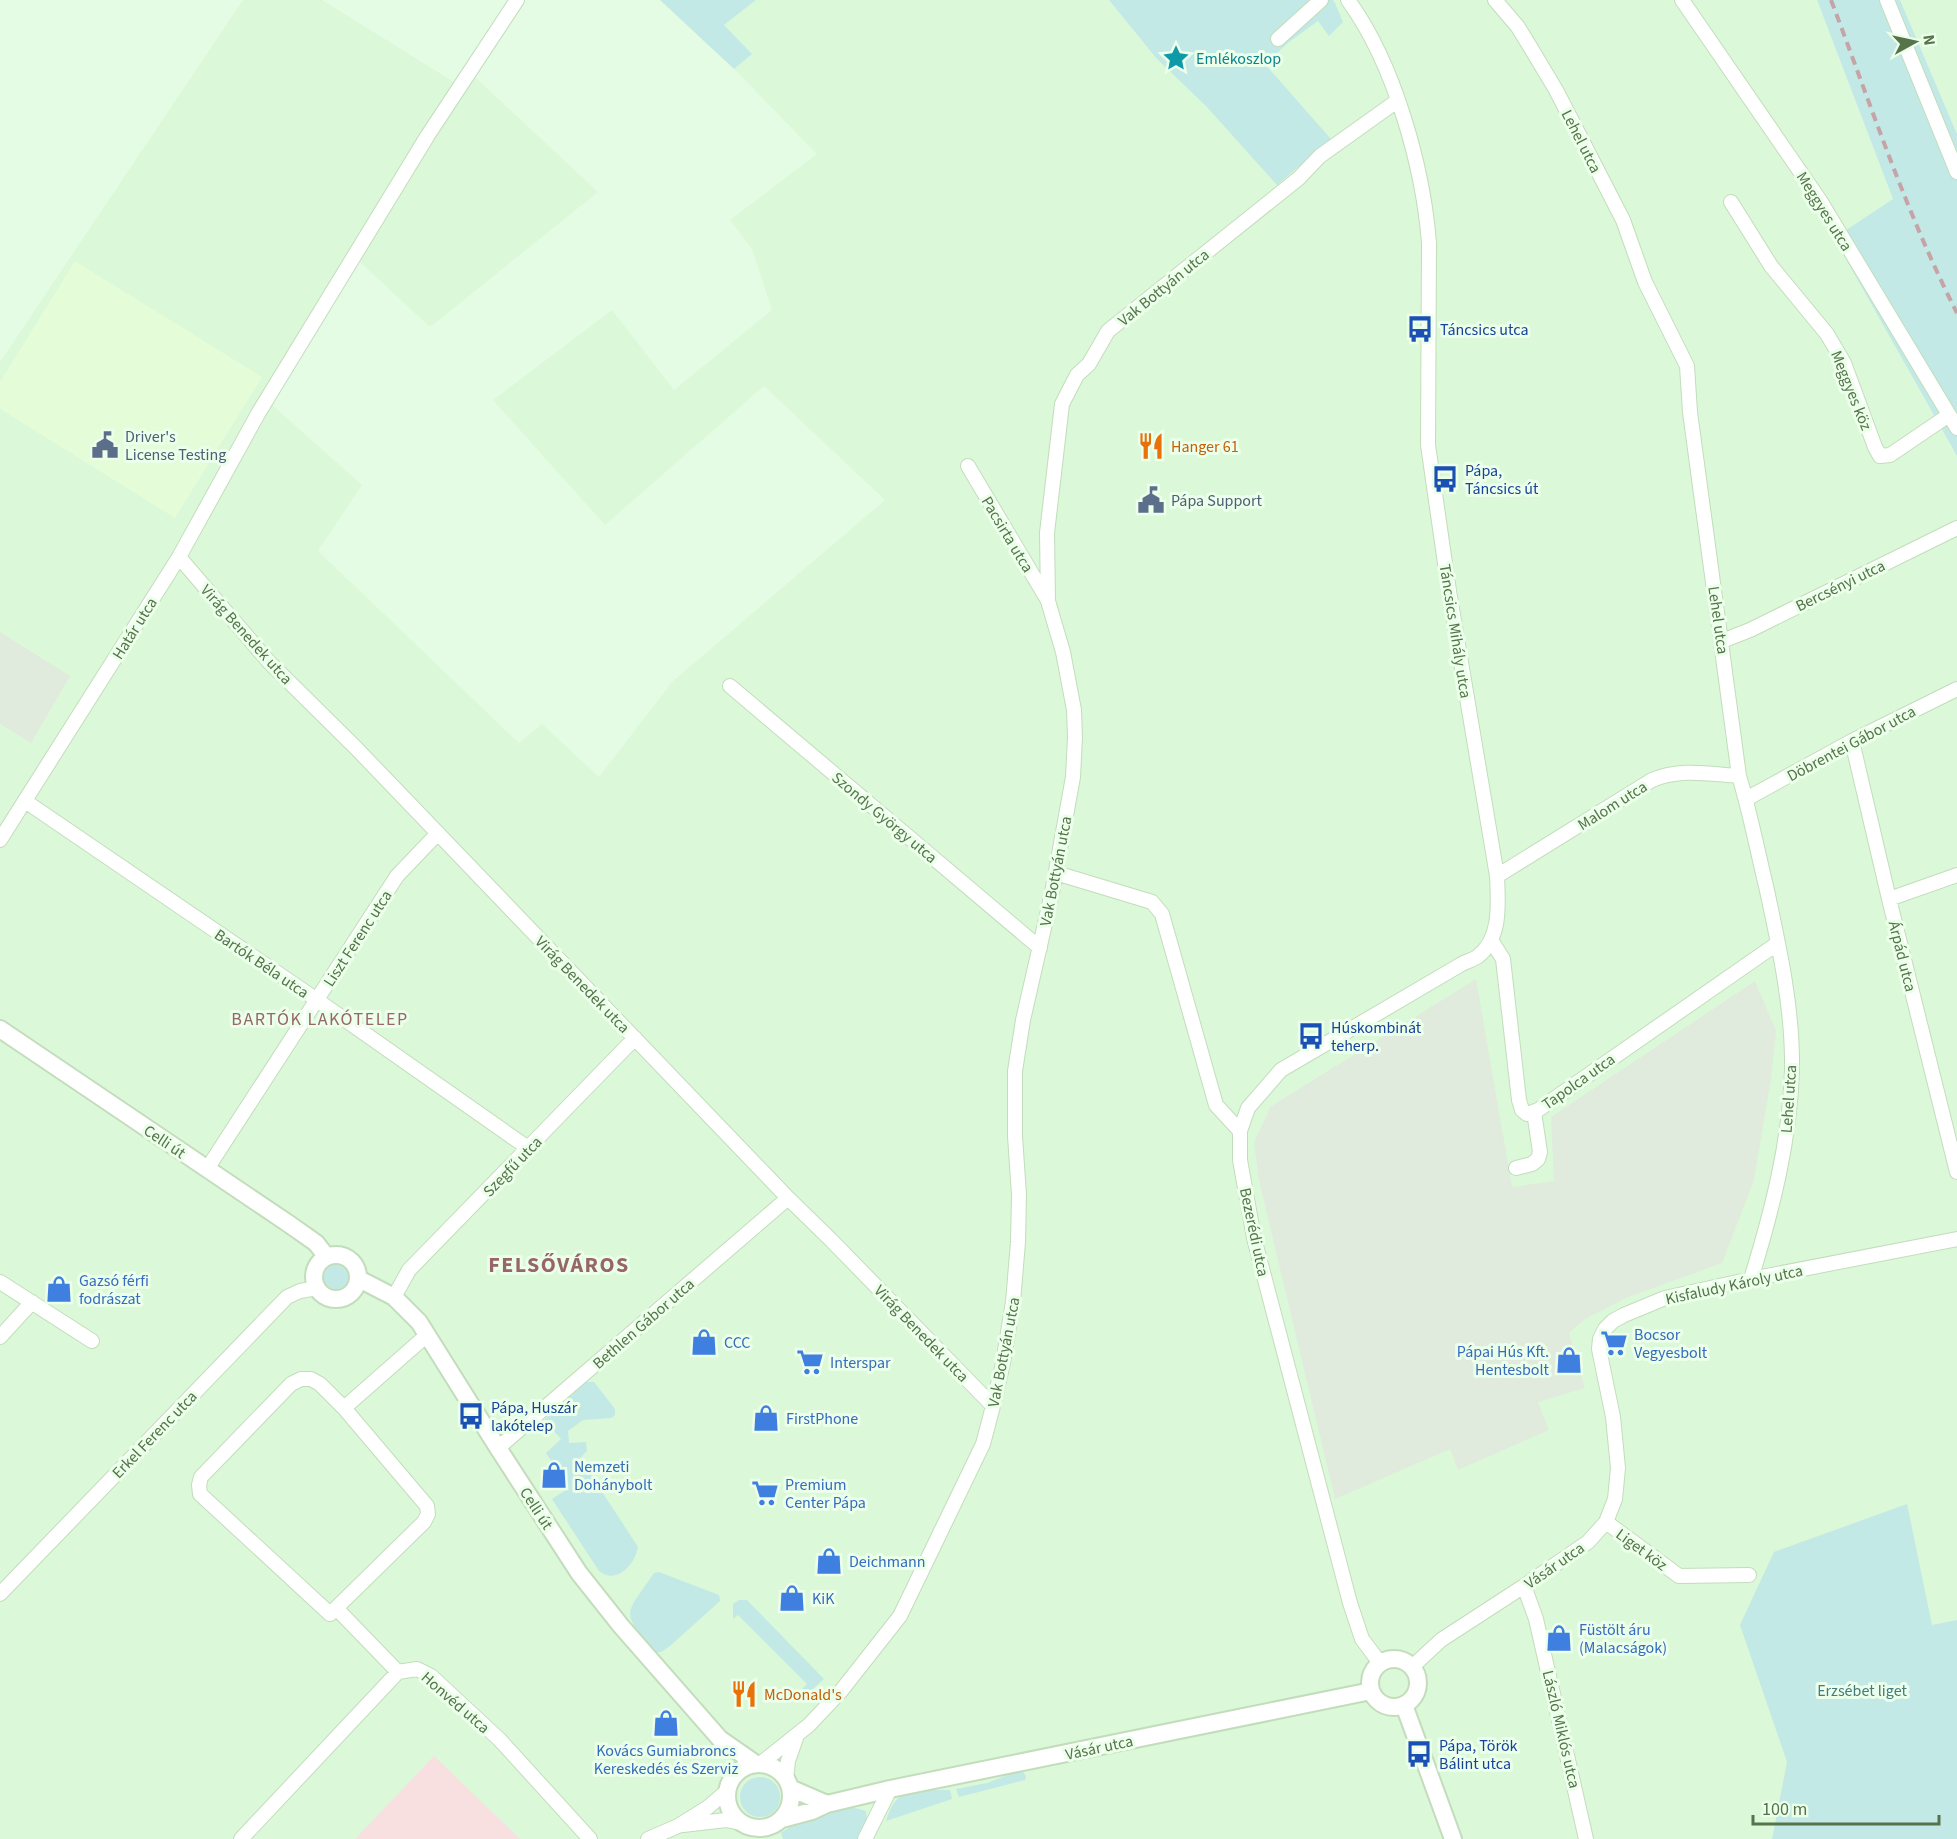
<svg xmlns="http://www.w3.org/2000/svg" width="1957" height="1839" viewBox="0 0 1957 1839" font-family="'Source Sans 3',sans-serif">
	<style>
		.residential { fill: #dbf8d8 }
		.commercial { fill: #e4fcd7 }
		.industrial { fill: #e0ebde }
		.education { fill: #f8e0e1 }
		.green { fill: #c2e9e6 }
		.lines { fill: none; stroke-linecap: round; stroke-linejoin: round }
		.minor-casing { stroke: #c3ddbc; stroke-width: 16 }
		.tertiary-casing { stroke: #c3ddbc; stroke-width: 20 }
		.minor { stroke: #fff; stroke-width: 14 }
		.tertiary { stroke: #fff; stroke-width: 16 }
		.rail { stroke: #c5a3a7; stroke-width: 4; stroke-dasharray: 9 6; stroke-linecap: butt }
		.labels { text-anchor: middle; stroke-width: 6; stroke-linejoin: round; paint-order: stroke }
		.culture-label { font-size: 16px; fill: #0d838f; stroke: #ebffea; text-anchor: start }
		.street-label { font-size: 16px; fill: #56734a; stroke: #ebffea }
		.transit-label { font-size: 16px; fill: #164399; stroke: #ebffea; text-anchor: start }
		.service-label { font-size: 16px; fill: #4e5e75; stroke: #ebffea; text-anchor: start }
		.food-label { font-size: 16px; fill: #c56008; stroke: #ebffea; text-anchor: start }
		.shop-label { font-size: 16px; fill: #366cbe; stroke: #ebffea; text-anchor: start }
		.park-label { font-size: 16px; fill: #457b7e; stroke: #ebffea }
		.neighbourhood-label { font-size: 18px; letter-spacing: 1.5px; fill: #976666; stroke: #ebffea }
		.district-label { font-size: 22px; font-weight: bold; letter-spacing: 1.5px; fill: #976666; stroke: #ebffea }
	</style>
	<rect width="100%" height="100%" fill="#e5fce4"/>
	<!-- residential -->
	<path class="residential" d="M243,0H322L467,90L476,78L598,192L430,327L348,251L261,395L362,485L318,551L519,743L542,724L599,777L672,682L885,500L764,386L605,525L493,400L612,310L674,390L772,310L752,249L730,220L817,154L734,69L752,54L724,25L756,0H1817L1893,199L1834,238L1957,456V1839H0V362Z
		M1900,0H1957V134L1952,122Z"/>
	<!-- commercial -->
	<path class="commercial" d="M75,261L262,377L175,518L0,409V382Z"/>
	<!-- industrial -->
	<path class="industrial" d="M0,632L70,676L31,743L0,724Z
		M1476,979L1512,1187L1554,1181L1551,1117L1755,981L1776,1031L1771,1079L1754,1180L1722,1263L1626,1298L1585,1319L1569,1333L1585,1388L1538,1402L1549,1430L1458,1470L1450,1449L1335,1499L1259,1180L1254,1143L1270,1107Z"/>
	<!-- education -->
	<path class="education" d="M434,1756L520,1839H355Z"/>
	<!-- green -->
	<path class="green" d="M660,0H756L724,25L752,54L734,69Z
		M1109,0H1333L1335,3L1343,22L1329,36L1318,21L1289,42L1265,64L1331,139L1277,185L1206,106L1157,59Z
		M1817,0H1900L1957,134V456L1834,238L1893,199Z
		M324 1277a12 12 0 1 1 24 0a12 12 0 1 1-24 0Z
		M586,1382H594L615,1409V1415L611,1418L583,1420L568,1431L569,1443L586,1442L587,1451L580,1458L638,1547C635,1565 616,1585 599,1571L552,1499L566,1490L552,1467L554,1465L546,1453L561,1439L544,1420Z
		M1907,1504L1932,1625L1957,1620V1839H1772L1787,1762L1740,1625L1774,1552Z
		M659,1572L719,1595L720,1601L670,1646L661,1652L655,1653C621,1610 623,1618 654,1573Z
		M739,1600H747L824,1679L806,1695L801,1690L807,1684L738,1615L733,1619V1604Z
		M1016,1772H1023L1026,1776L1025,1780L959,1797L956,1789L987,1783Z
		M740 1797a20 20 0 1 1 40 0a20 20 0 1 1-40 0Z
		M939,1790H950L952,1799L886,1821C896,1788 909,1792 939,1790Z
		M847,1807H852L866,1811L867,1822L859,1839H783L781,1833L791,1826L807,1820Z"/>
	<g class="lines">
		<defs>
			<path id="minor" d="M1348,0C1394,63 1423,166 1429,243L1428,445L1449,591L1497,876C1498,902 1502,939 1477,957C1472,960 1465,962 1460,965L1281,1070L1248,1108L1240,1131V1160L1254,1238L1350,1603L1362,1639L1380,1663
				M1495,0L1518,27L1529,45L1556,90L1623,220L1645,282L1687,366L1690,412L1739,776C1750,812 1757,849 1766,886C1779,946 1793,1008 1792,1070C1790,1141 1772,1211 1751,1279
				M1682,0L1821,202L1957,428
				M1887,0L1957,172
				M1278,39L1321,0
				M1731,202L1771,266L1827,334L1844,363L1875,447L1880,456L1890,455L1949,415
				M968,466L1047,599
				M179,557L269,662L356,748L788,1198L832,1241L993,1406
				M1722,641L1750,630L1957,528
				M730,686L1040,948
				M1852,741L1889,899L1957,1172
				M1746,799L1852,741L1957,689
				M25,801L317,1000L528,1148
				M0,840L179,557L259,412L428,135L517,0
				M1056,873L1152,902L1162,914L1216,1105L1240,1131
				M1497,876L1652,780C1680,768 1709,774 1739,776
				M1889,899L1957,875
				M1491,940L1503,959L1519,1100L1522,1110L1527,1114L1538,1110L1778,943
				M1516,1168L1532,1164L1538,1159L1540,1152L1534,1112
				M207,1169L397,876L438,833
				M0,1282L92,1341
				M394,1297L409,1270L635,1038
				M0,1337L32,1302
				M301,1379H311L320,1384L344,1408L427,1506L428,1514L424,1522L330,1614L200,1494L199,1485L201,1477L291,1384Z
				M344,1408L427,1335
				M498,1448L788,1198
				M1606,1522L1679,1576L1749,1575
				M1524,1586L1536,1619L1586,1839
				M0,1594L287,1297L300,1291L317,1288
				M337,1609L398,1672
				M1412,1667L1441,1640L1524,1586L1588,1542L1606,1522L1615,1499L1618,1468L1613,1417L1599,1349L1600,1339L1605,1329L1613,1321L1624,1315L1665,1298L1751,1279L1957,1239
				M760,1764L809,1725L841,1691L900,1616L983,1444L993,1406L1003,1363L1013,1302L1018,1242L1019,1195L1015,1136V1071L1023,1020L1052,893L1073,777L1075,737L1074,710L1063,652L1048,601L1047,533L1062,404L1077,375L1089,364L1108,331L1299,178L1320,156L1397,101
				M786,1779L788,1761L796,1738
				M683,1825L726,1820L741,1823
				M241,1839L398,1672L417,1669L431,1676L500,1740L590,1839
				M648,1839L678,1826L707,1808L727,1791
				M865,1839L890,1789"/>
			<path id="tertiary" d="M0,1029L289,1224L316,1243L327,1257
				M314 1277a22 22 0 1 1 44 0a22 22 0 1 1-44 0Z
				M359,1279L394,1297L419,1322L498,1448L579,1573L621,1626L720,1739L756,1764
				M1370 1683a24 24 0 1 1 48 0a24 24 0 1 1-48 0Z
				M1404,1705L1453,1839
				M727 1796a32 32 0 1 1 64 0a32 32 0 1 1-64 0Z
				M790,1788L827,1804
				M782,1819L812,1811L827,1804L890,1789L1371,1691"/>
		</defs>
		<!-- minor casing -->
		<use href="#minor" class="minor-casing"/>
		<!-- tertiary casing -->
		<use href="#tertiary" class="tertiary-casing"/>
		<!-- minor -->
		<use href="#minor" class="minor"/>
		<!-- tertiary -->
		<use href="#tertiary" class="tertiary"/>
		<!-- rail -->
		<path class="rail" d="M1831,0C1871,105 1906,213 1957,313"/>
	</g>
	<!-- icons -->
	<defs>
		<symbol id="sight-bare" viewBox="-9 -9 18 18"><path d="M0-6L1.8-2.2L6-1.7L2.9 1.2L3.7 5.4L0 3.3L-3.7 5.4L-2.9 1.2L-6-1.7L-1.8-2.2Z" fill="#0f9aa8" stroke="#ebffea" stroke-width="2.5" paint-order="stroke"/></symbol>
		<symbol id="bus-bare" viewBox="-9 -9 18 18"><path d="M-5-6H5V4H4V6H2V4H-2V6H-4V4H-5ZM-3.5-4V0h7V-4ZM-3.5 1.2v1.5H-2V1.2ZM2 1.2v1.5H3.5V1.2Z" fill="#1a4fb4" stroke="#ebffea" stroke-width="2.5" paint-order="stroke"/></symbol>
		<symbol id="civic-bare" viewBox="-9 -9 18 18"><path d="M-.6-6.5H3V-4.5H.6V-3L4-1V1h2V6H-6V1h2V-1L-.6-3ZM-1.2 2.5V6h2.4V2.5Z" fill="#5c6f8a" stroke="#ebffea" stroke-width="2.5" paint-order="stroke"/></symbol>
		<symbol id="restaurant-bare" viewBox="-9 -9 18 18"><path d="M-5-6h1v4h1v-4h1v4h1v-4h1v5L-1.5 .5V6h-2V.5L-5-1ZM5-6V6H3V1.5H1.5Q1.5-4 5-6Z" fill="#e8710a" stroke="#ebffea" stroke-width="2.5" paint-order="stroke"/></symbol>
		<symbol id="shop-bare" viewBox="-9 -9 18 18"><path d="M-5-2.5h2.3a2.7 3.5 0 0 1 5.4 0H5L5.5 6h-11ZM-1.5-2.5h3a1.5 2.3 0 0 0-3 0Z" fill="#3f7fe0" stroke="#ebffea" stroke-width="2.5" paint-order="stroke"/></symbol>
		<symbol id="supermarket-bare" viewBox="-9 -9 18 18"><path d="M-6-5.5h2.5l.6 2H6L4.5 2H-2.5L-4.4-4H-6ZM-1.5 3.2a1.3 1.3 0 1 0 .1 0ZM3 3.2a1.3 1.3 0 1 0 .1 0Z" fill="#3f7fe0" stroke="#ebffea" stroke-width="2.5" paint-order="stroke"/></symbol>
	</defs>
	<g fill-rule="evenodd">
		<use href="#sight-bare" x="1157" y="39" width="38" height="38"/>
		<use href="#bus-bare" x="1401" y="310" width="38" height="38"/>
		<use href="#civic-bare" x="86" y="426" width="38" height="38"/>
		<use href="#restaurant-bare" x="1132" y="427" width="38" height="38"/>
		<use href="#bus-bare" x="1426" y="460" width="38" height="38"/>
		<use href="#civic-bare" x="1132" y="481" width="38" height="38"/>
		<use href="#bus-bare" x="1292" y="1017" width="38" height="38"/>
		<use href="#shop-bare" x="40" y="1270" width="38" height="38"/>
		<use href="#shop-bare" x="685" y="1323" width="38" height="38"/>
		<use href="#supermarket-bare" x="1595" y="1324" width="38" height="38"/>
		<use href="#shop-bare" x="1550" y="1341" width="38" height="38"/>
		<use href="#supermarket-bare" x="791" y="1343" width="38" height="38"/>
		<use href="#bus-bare" x="452" y="1397" width="38" height="38"/>
		<use href="#shop-bare" x="747" y="1399" width="38" height="38"/>
		<use href="#shop-bare" x="535" y="1456" width="38" height="38"/>
		<use href="#supermarket-bare" x="746" y="1474" width="38" height="38"/>
		<use href="#shop-bare" x="810" y="1542" width="38" height="38"/>
		<use href="#shop-bare" x="773" y="1579" width="38" height="38"/>
		<use href="#shop-bare" x="1540" y="1619" width="38" height="38"/>
		<use href="#restaurant-bare" x="725" y="1675" width="38" height="38"/>
		<use href="#shop-bare" x="647" y="1704" width="38" height="38"/>
		<use href="#bus-bare" x="1400" y="1735" width="38" height="38"/>
	</g>
	<g class="labels">
		<!-- culture labels -->
		<g class="culture-label">
			<text x="1196" y="64">Emlékoszlop</text>
		</g>
		<!-- street labels -->
		<g class="street-label">
			<text transform="translate(1582 141) rotate(63)" y="6">Lehel utca</text>
			<text transform="translate(1825 211) rotate(58)" y="6">Meggyes utca</text>
			<text transform="translate(1163 287) rotate(-39)" y="6">Vak Bottyán utca</text>
			<text transform="translate(1852 390) rotate(68)" y="6">Meggyes köz</text>
			<text transform="translate(1008 534) rotate(59)" y="6">Pacsirta utca</text>
			<text transform="translate(1840 585) rotate(-26)" y="6">Bercsényi utca</text>
			<text transform="translate(1719 620) rotate(82)" y="6">Lehel utca</text>
			<text transform="translate(134 628) rotate(-58)" y="6">Határ utca</text>
			<text transform="translate(1456 631) rotate(81)" y="6">Táncsics Mihály utca</text>
			<text transform="translate(247 634) rotate(48)" y="6">Virág Benedek utca</text>
			<text transform="translate(1851 743) rotate(-28)" y="6">Döbrentei Gábor utca</text>
			<text transform="translate(1612 805) rotate(-32)" y="6">Malom utca</text>
			<text transform="translate(885 817) rotate(40)" y="6">Szondy György utca</text>
			<text transform="translate(1055 871) rotate(-79)" y="6">Vak Bottyán utca</text>
			<text transform="translate(357 938) rotate(-57)" y="6">Liszt Ferenc utca</text>
			<text transform="translate(1903 956) rotate(76)" y="6">Árpád utca</text>
			<text transform="translate(262 963) rotate(34)" y="6">Bartók Béla utca</text>
			<text transform="translate(583 984) rotate(46)" y="6">Virág Benedek utca</text>
			<text transform="translate(1578 1081) rotate(-35)" y="6">Tapolca utca</text>
			<text transform="translate(1788 1099) rotate(-86)" y="6">Lehel utca</text>
			<text transform="translate(165 1141) rotate(34)" y="6">Celli út</text>
			<text transform="translate(512 1166) rotate(-46)" y="6">Szegfű utca</text>
			<text transform="translate(1255 1232) rotate(78)" y="6">Bezerédi utca</text>
			<text transform="translate(1734 1284) rotate(-12)" y="6">Kisfaludy Károly utca</text>
			<text transform="translate(643 1323) rotate(-41)" y="6">Bethlen Gábor utca</text>
			<text transform="translate(922 1333) rotate(46)" y="6">Virág Benedek utca</text>
			<text transform="translate(1003 1352) rotate(-79)" y="6">Vak Bottyán utca</text>
			<text transform="translate(154 1434) rotate(-46)" y="6">Erkel Ferenc utca</text>
			<text transform="translate(537 1508) rotate(57)" y="6">Celli út</text>
			<text transform="translate(1642 1549) rotate(36)" y="6">Liget köz</text>
			<text transform="translate(1554 1565) rotate(-35)" y="6">Vásár utca</text>
			<text transform="translate(456 1702) rotate(41)" y="6">Honvéd utca</text>
			<text transform="translate(1562 1729) rotate(77)" y="6">László Miklós utca</text>
			<text transform="translate(1099 1747) rotate(-12)" y="6">Vásár utca</text>
		</g>
		<!-- transit labels -->
		<g class="transit-label">
			<text x="1440" y="335">Táncsics utca</text>
			<text x="1465" y="476">Pápa,<tspan x="1465" dy="18">Táncsics út</tspan></text>
			<text x="1331" y="1033">Húskombinát<tspan x="1331" dy="18">teherp.</tspan></text>
			<text x="491" y="1413">Pápa, Huszár<tspan x="491" dy="18">lakótelep</tspan></text>
			<text x="1439" y="1751">Pápa, Török<tspan x="1439" dy="18">Bálint utca</tspan></text>
		</g>
		<!-- service labels -->
		<g class="service-label">
			<text x="125" y="442">Driver's<tspan x="125" dy="18">License Testing</tspan></text>
			<text x="1171" y="506">Pápa Support</text>
		</g>
		<!-- food labels -->
		<g class="food-label">
			<text x="1171" y="452">Hanger 61</text>
			<text x="764" y="1700">McDonald's</text>
		</g>
		<!-- shop labels -->
		<g class="shop-label">
			<text x="79" y="1286">Gazsó férfi<tspan x="79" dy="18">fodrászat</tspan></text>
			<text x="1634" y="1340">Bocsor<tspan x="1634" dy="18">Vegyesbolt</tspan></text>
			<text x="724" y="1348">CCC</text>
			<text x="1549" y="1357" text-anchor="end">Pápai Hús Kft.<tspan x="1549" dy="18">Hentesbolt</tspan></text>
			<text x="830" y="1368">Interspar</text>
			<text x="786" y="1424">FirstPhone</text>
			<text x="574" y="1472">Nemzeti<tspan x="574" dy="18">Dohánybolt</tspan></text>
			<text x="785" y="1490">Premium<tspan x="785" dy="18">Center Pápa</tspan></text>
			<text x="849" y="1567">Deichmann</text>
			<text x="812" y="1604">KiK</text>
			<text x="1579" y="1635">Füstölt áru<tspan x="1579" dy="18">(Malacságok)</tspan></text>
			<text x="666" y="1756" text-anchor="middle">Kovács Gumiabroncs<tspan x="666" dy="18">Kereskedés és Szerviz</tspan></text>
		</g>
		<!-- park labels -->
		<g class="park-label">
			<text x="1862" y="1696">Erzsébet liget</text>
		</g>
		<!-- neighbourhood labels -->
		<g class="neighbourhood-label">
			<text x="320" y="1025">BARTÓK LAKÓTELEP</text>
		</g>
		<!-- district labels -->
		<g class="district-label">
			<text x="559" y="1272">FELSŐVÁROS</text>
		</g>
	</g>
	<!-- north arrow -->
	<g transform="translate(1915 42) rotate(82)" stroke="#ebffea" stroke-width="4.5" paint-order="stroke">
	<path d="M0-4.5L10 22L0 15L-10 22Z" fill="#56734a"/>
	<text y="-9" font-size="16" font-weight="bold" text-anchor="middle" fill="#56734a">N</text>
	</g>
	<!-- scale -->
	<path d="M1753 1815v9h186v-9" fill="none" stroke="#56734a" stroke-width="3"/>
	<text x="1762" y="1815" font-size="18" fill="#56734a" stroke="#ebffea" stroke-width="4.5" paint-order="stroke">100 m</text>
</svg>
